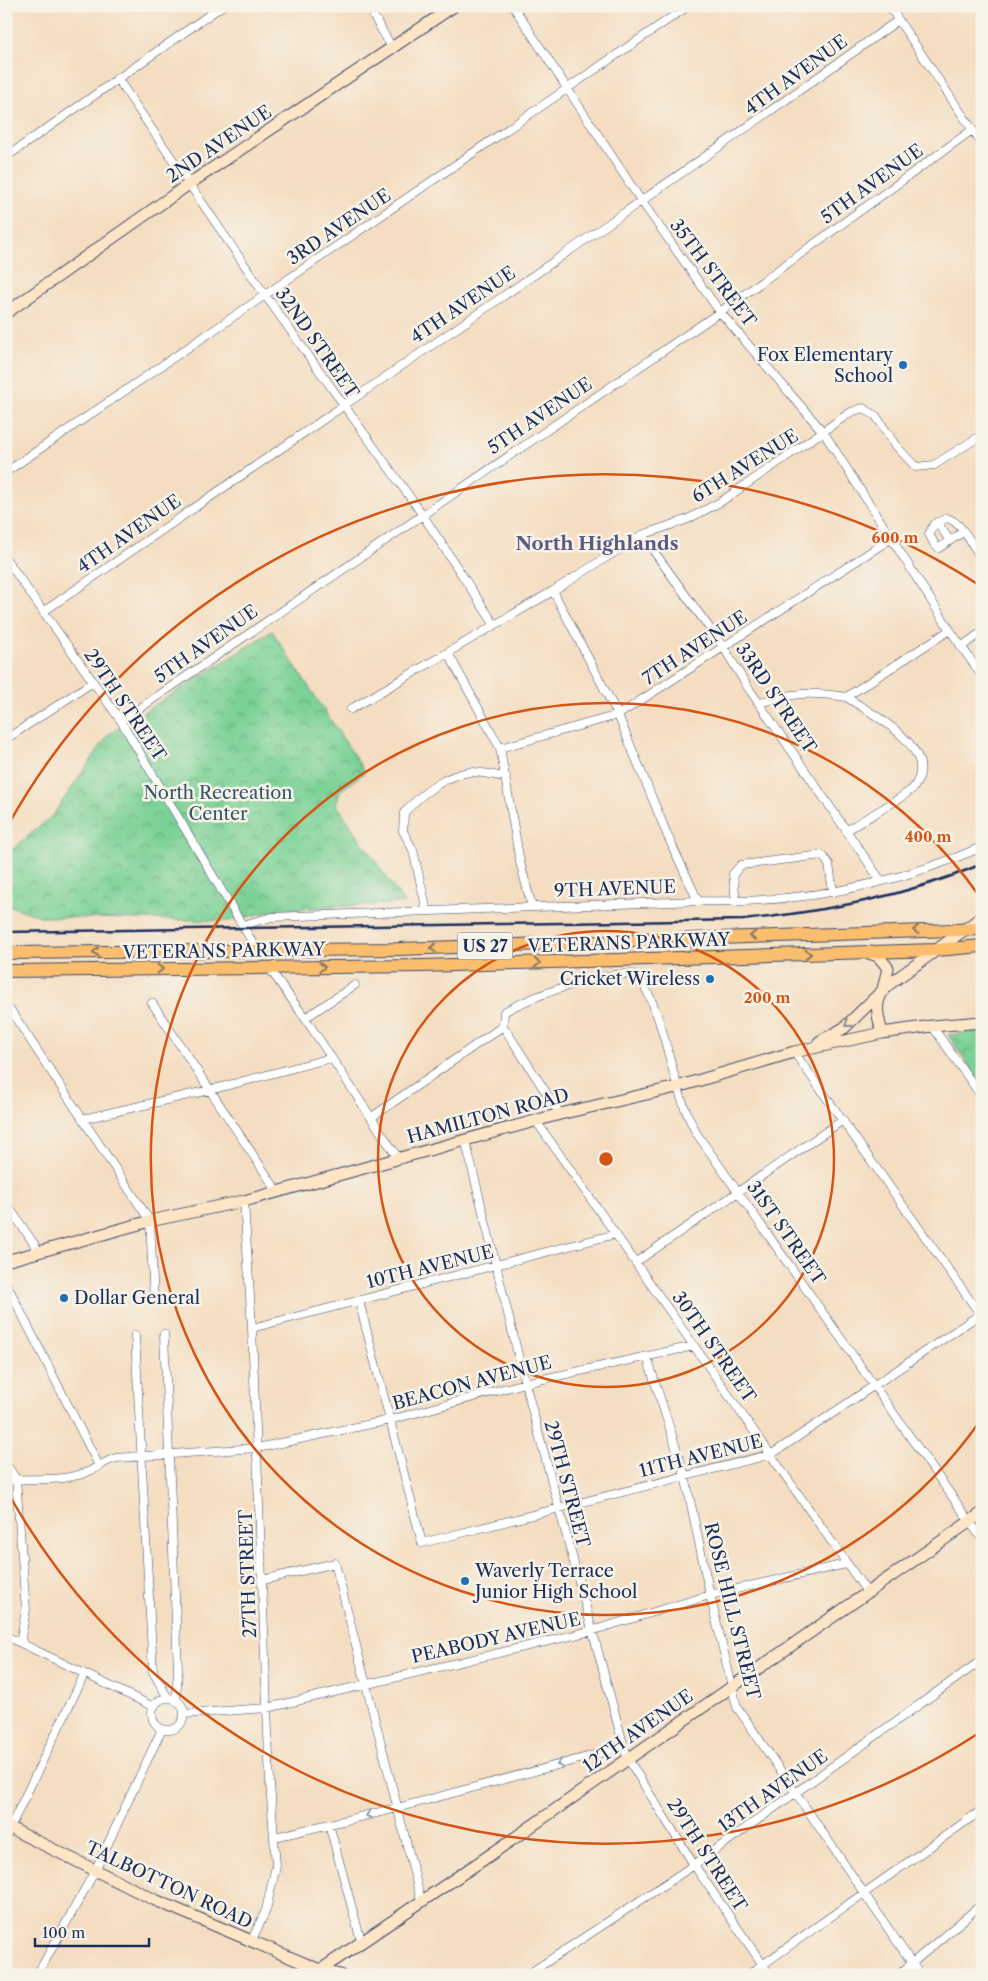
<svg xmlns="http://www.w3.org/2000/svg" width="988" height="1981" viewBox="0 0 988 1981" font-family="'Libre Caslon Text',serif">
	<style>
		.park { fill: url(#park-crowns); stroke: #4b807a }
		.lines { fill: none; stroke-linecap: round; stroke-linejoin: round }
		.street-casing { stroke: #3c496d; stroke-width: 9 }
		.secondary-casing { stroke: #3c496d; stroke-width: 13 }
		.primary-casing { stroke: #3c496d; stroke-width: 14 }
		.street { stroke: #fff; stroke-width: 8 }
		.secondary { stroke: #fde5c5; stroke-width: 11 }
		.primary { stroke: #fbbe6e; stroke-width: 12 }
		.rail { stroke: #1b2f5e; stroke-width: 2.5 }
		.oneway { stroke: #8b7666 }
		.oneway2 { stroke: #8c8a92 }
		.oneway3 { stroke: #8d97ae }
		.ring { fill: none; stroke: #d45514; stroke-width: 2.5 }
		.poi-dot { fill: #1f6fb2; stroke: #f7f3e8; stroke-width: 2 }
		.labels { text-anchor: middle; stroke-width: 5; stroke-linejoin: round; paint-order: stroke }
		.shield { fill: #f7f3e8; stroke: #5d6a87; stroke-width: 1 }
		.shield-label { font-size: 16px; font-weight: bold; fill: #1b2f5e }
		.street-label { font-size: 18px; fill: #1b2f5e; stroke: #f7f3e8 }
		.poi-label { font-size: 18px; fill: #1b2f5e; stroke: #f7f3e8; text-anchor: end }
		.park-label { font-size: 18px; fill: #33586c; stroke: #f7f3e8 }
		.neighbourhood-label { font-size: 19px; font-weight: bold; fill: #5a5987; stroke: #f7f3e8 }
		.centre { fill: #d45514; stroke: #f7f3e8; stroke-width: 2.5 }
		.ring-label { font-size: 15px; text-anchor: middle; font-weight: bold; fill: #d45514; stroke: #f7f3e8; stroke-width: 5; stroke-linejoin: round; paint-order: stroke }
	</style>
	<defs>
		<pattern id="park-crowns" width="20" height="18" patternUnits="userSpaceOnUse" patternTransform="scale(1.25)"><rect width="20" height="18" fill="#7bd196"/><path d="M2 6a3 3 0 1 1 6 0M12 15a3 3 0 1 1 6 0" fill="none" stroke="#64aa7e"/></pattern>
	</defs>
	<rect width="100%" height="100%" fill="#f7f3e8"/>
	<filter id="ink" filterUnits="userSpaceOnUse"><feTurbulence type="fractalNoise" baseFrequency=".02" numOctaves="2"/><feDisplacementMap in="SourceGraphic" scale="10" xChannelSelector="R" yChannelSelector="G"/><feConvolveMatrix kernelMatrix="1 2 1 2 8 2 1 2 1" color-interpolation-filters="sRGB"/></filter>
	<filter id="wash" filterUnits="userSpaceOnUse"><feTurbulence type="fractalNoise" baseFrequency=".0096" numOctaves="4" result="noise"/><feDisplacementMap in="SourceGraphic" scale="20" xChannelSelector="R" yChannelSelector="G"/><feGaussianBlur stdDeviation="1.12" result="paint"/><feColorMatrix in="noise" values="0 0 0 0 0 0 0 0 0 0 0 0 0 0 0 0 0 1.4 0 .05"/><feComposite in="paint" operator="in"/></filter>
	<g filter="url(#wash)">
		<rect width="100%" height="100%" fill="#f4ddc0"/>
		<!-- park -->
		<path class="park" d="M272,631L365,772L340,791L336,804L404,903L279,910L228,921L43,917L6,905V855L53,815L109,734Z
			M982,1031V1084L948,1035Z"/>
	</g>
	<g filter="url(#ink)">
		<g class="lines">
			<defs>
				<path id="street" d="M513,6L642,202L720,312L824,433L950,630L982,676
					M889,6L982,144
					M374,17L393,49
					M117,78L265,295L422,514L494,624
					M6,157L222,6
					M6,472L688,6
					M937,522L950,541
					M963,532L939,548L935,545L929,534L934,524L947,518C962,522 973,547 982,559
					M642,535L724,648L747,686L881,881
					M6,559L121,721L257,950
					M553,591L618,715L669,839L698,901
					M43,612C328,415 616,222 897,21
					M961,647L982,632
					M448,653L500,748L520,862L532,907
					M846,697C871,713 942,749 914,787C907,796 859,822 846,831
					M760,703C792,692 813,692 846,697L950,630
					M351,709L553,591L642,535L688,519L722,501L851,412L863,408L876,416L896,446L916,467L934,465L982,435
					M121,721L720,312L972,130
					M6,739L93,682
					M500,748L618,715L892,538
					M736,902L733,874L741,865L822,855L829,864L833,892
					M427,911L413,850L403,831L404,813C420,795 445,775 470,772C481,771 495,776 506,777
					M243,925L272,917L698,901C795,904 892,886 982,847
					M269,968L305,1018L398,1158
					M152,1003L277,1191
					M11,1011L150,1221L154,1301
					M305,1018L355,985
					M503,1026L560,1114
					M932,1026L982,1097
					M794,1052L982,1317
					M372,1117L503,1026L504,1012C532,996 607,969 638,975C669,1023 669,1085 697,1134L982,1539
					M83,1119L210,1090L331,1058
					M536,1121L867,1592
					M465,1139L525,1383L624,1747L628,1759L694,1865L770,1975
					M244,1201L252,1328L270,1783L276,1866L266,1910L251,1942
					M6,1203L39,1251
					M636,1262L843,1120
					M6,1283L99,1466
					M359,1301L422,1543L772,1454L982,1313
					M252,1328L616,1234
					M164,1334L178,1670L176,1701
					M135,1335L153,1672L168,1698
					M647,1357L685,1476L710,1595L737,1707L920,1975
					M6,1464L16,1479L26,1610L21,1638L23,1644
					M6,1480C32,1478 59,1482 85,1473C96,1469 105,1461 116,1458L257,1448L390,1420L525,1383L694,1346
					M263,1580L335,1563L421,1900
					M6,1636L154,1707
					M152 1714a16 16 0 1 1 32 0a16 16 0 1 1-32 0Z
					M184,1714L267,1708L591,1631L710,1595L846,1564
					M329,1824L361,1941
					M6,1836L84,1675
					M275,1837L397,1808L624,1747
					M37,1975L95,1871L162,1729
					M527,1975L694,1865L982,1660
					M748,1975L982,1810
					M898,1975L982,1904"/>
				<path id="secondary" d="M6,313L189,184L454,6
					M869,953L878,956L888,968L883,989
					M882,1033C877,1014 873,1000 888,985L982,917
					M819,1042L844,1028L880,993
					M6,1261L150,1221L244,1201L560,1114L677,1087L794,1052L882,1033L932,1026L982,1022
					M6,1826L155,1900L320,1970L340,1975
					M313,1975L490,1855L982,1513"/>
				<path id="primary" d="M6,953L399,949L982,929
					M6,971L422,966L936,950L982,946"/>
			</defs>
			<!-- street casing -->
			<use href="#street" class="street-casing"/>
			<!-- secondary casing -->
			<use href="#secondary" class="secondary-casing"/>
			<!-- primary casing -->
			<use href="#primary" class="primary-casing"/>
			<!-- street -->
			<use href="#street" class="street"/>
			<!-- secondary -->
			<use href="#secondary" class="secondary"/>
			<!-- primary -->
			<use href="#primary" class="primary"/>
			<!-- rail -->
			<path class="rail" d="M6,932L743,920C825,911 905,897 982,864"/>
		</g>
		<!-- one-way arrows -->
		<defs><path id="oneway-chevron" d="M-2-3.5L2.5 0L-2 3.5" fill="none" stroke-width="1.6" stroke-linecap="round" stroke-linejoin="round" transform="scale(1.25)"/></defs>
		<g class="oneway">
			<use href="#oneway-chevron" transform="translate(916 930) rotate(178)"/>
			<use href="#oneway-chevron" transform="translate(753 936) rotate(178)"/>
			<use href="#oneway-chevron" transform="translate(433 948) rotate(178)"/>
			<use href="#oneway-chevron" transform="translate(96 952) rotate(179)"/>
			<use href="#oneway-chevron" transform="translate(808 954) rotate(-2)"/>
			<use href="#oneway-chevron" transform="translate(537 963) rotate(-1)"/>
			<use href="#oneway-chevron" transform="translate(322 967) rotate(-1)"/>
			<use href="#oneway-chevron" transform="translate(160 969)"/>
		</g>
		<use class="oneway2" href="#oneway-chevron" transform="translate(848 1024) rotate(140)"/>
		<g class="oneway3">
			<use href="#oneway-chevron" transform="translate(560 1764) rotate(165)"/>
			<use href="#oneway-chevron" transform="translate(369 1815) rotate(166)"/>
		</g>
	</g>
	<!-- distance rings -->
	<g class="ring">
		<circle cx="606" cy="1159" r="228"/>
		<path d="M980 1421A456 456 0 1 1 980 897"/>
		<path d="M979 1733A685 685 0 0 1 7 1491M7 827A685 685 0 0 1 979 585"/>
	</g>
	<!-- markers -->
	<g class="poi-dot">
		<circle cx="903" cy="365" r="5"/>
		<circle cx="710" cy="979" r="5"/>
		<circle cx="64" cy="1298" r="5"/>
		<circle cx="465" cy="1581" r="5"/>
	</g>
	<g class="labels">
		<!-- shield labels -->
		<rect class="shield" x="457.5" y="932.5" width="55" height="27" rx="4"/>
		<g class="shield-label">
			<text x="485" y="952">US 27</text>
		</g>
		<!-- street labels -->
		<g class="street-label">
			<text transform="translate(796 75) rotate(-36)" y="6">4TH AVENUE</text>
			<text transform="translate(219 144) rotate(-34)" y="6">2ND AVENUE</text>
			<text transform="translate(872 184) rotate(-36)" y="6">5TH AVENUE</text>
			<text transform="translate(339 227) rotate(-34)" y="6">3RD AVENUE</text>
			<text transform="translate(713 273) rotate(53)" y="6">35TH STREET</text>
			<text transform="translate(463 305) rotate(-34)" y="6">4TH AVENUE</text>
			<text transform="translate(317 343) rotate(55)" y="6">32ND STREET</text>
			<text transform="translate(540 416) rotate(-34)" y="6">5TH AVENUE</text>
			<text transform="translate(745 466) rotate(-32)" y="6">6TH AVENUE</text>
			<text transform="translate(129 534) rotate(-35)" y="6">4TH AVENUE</text>
			<text transform="translate(206 644) rotate(-35)" y="6">5TH AVENUE</text>
			<text transform="translate(695 648) rotate(-33)" y="6">7TH AVENUE</text>
			<text transform="translate(776 698) rotate(56)" y="6">33RD STREET</text>
			<text transform="translate(125 705) rotate(56)" y="6">29TH STREET</text>
			<text transform="translate(615 889) rotate(-2)" y="6">9TH AVENUE</text>
			<text transform="translate(629 943) rotate(-2)" y="6">VETERANS PARKWAY</text>
			<text transform="translate(224 951) rotate(-1)" y="6">VETERANS PARKWAY</text>
			<text transform="translate(488 1116) rotate(-15)" y="6">HAMILTON ROAD</text>
			<text transform="translate(786 1233) rotate(55)" y="6">31ST STREET</text>
			<text transform="translate(430 1267) rotate(-14)" y="6">10TH AVENUE</text>
			<text transform="translate(714 1347) rotate(55)" y="6">30TH STREET</text>
			<text transform="translate(472 1383) rotate(-15)" y="6">BEACON AVENUE</text>
			<text transform="translate(701 1456) rotate(-14)" y="6">11TH AVENUE</text>
			<text transform="translate(567 1484) rotate(75)" y="6">29TH STREET</text>
			<text transform="translate(248 1574) rotate(-92)" y="6">27TH STREET</text>
			<text transform="translate(732 1611) rotate(76)" y="6">ROSE HILL STREET</text>
			<text transform="translate(496 1638) rotate(-13)" y="6">PEABODY AVENUE</text>
			<text transform="translate(638 1731) rotate(-35)" y="6">12TH AVENUE</text>
			<text transform="translate(773 1791) rotate(-35)" y="6">13TH AVENUE</text>
			<text transform="translate(707 1855) rotate(57)" y="6">29TH STREET</text>
			<text transform="translate(169 1885) rotate(25)" y="6">TALBOTTON ROAD</text>
		</g>
		<!-- poi labels -->
		<g class="poi-label">
			<text x="893" y="361">Fox Elementary<tspan x="893" dy="21">School</tspan></text>
			<text x="700" y="985">Cricket Wireless</text>
			<text x="74" y="1304" text-anchor="start">Dollar General</text>
			<text x="475" y="1577" text-anchor="start">Waverly Terrace<tspan x="475" dy="21">Junior High School</tspan></text>
		</g>
		<!-- park labels -->
		<g class="park-label">
			<text x="218" y="799">North Recreation<tspan x="218" dy="21">Center</tspan></text>
		</g>
		<!-- neighbourhood labels -->
		<g class="neighbourhood-label">
			<text x="597" y="550">North Highlands</text>
		</g>
	</g>
	<circle cx="606" cy="1159" r="8" class="centre"/>
	<g class="ring-label">
		<text x="895" y="543">600 m</text>
		<text x="928" y="842">400 m</text>
		<text x="767" y="1003">200 m</text>
	</g>
	<!-- margin -->
	<rect width="988" height="1981" fill="none" stroke="#f7f3e8" stroke-width="25"/>
	<!-- scale -->
	<path d="M35 1938v8h114v-8" fill="none" stroke="#1b2f5e" stroke-width="2.5"/>
	<text x="42" y="1938" font-size="15" fill="#1b2f5e" stroke="#f7f3e8" stroke-width="4" paint-order="stroke">100 m</text>
</svg>
